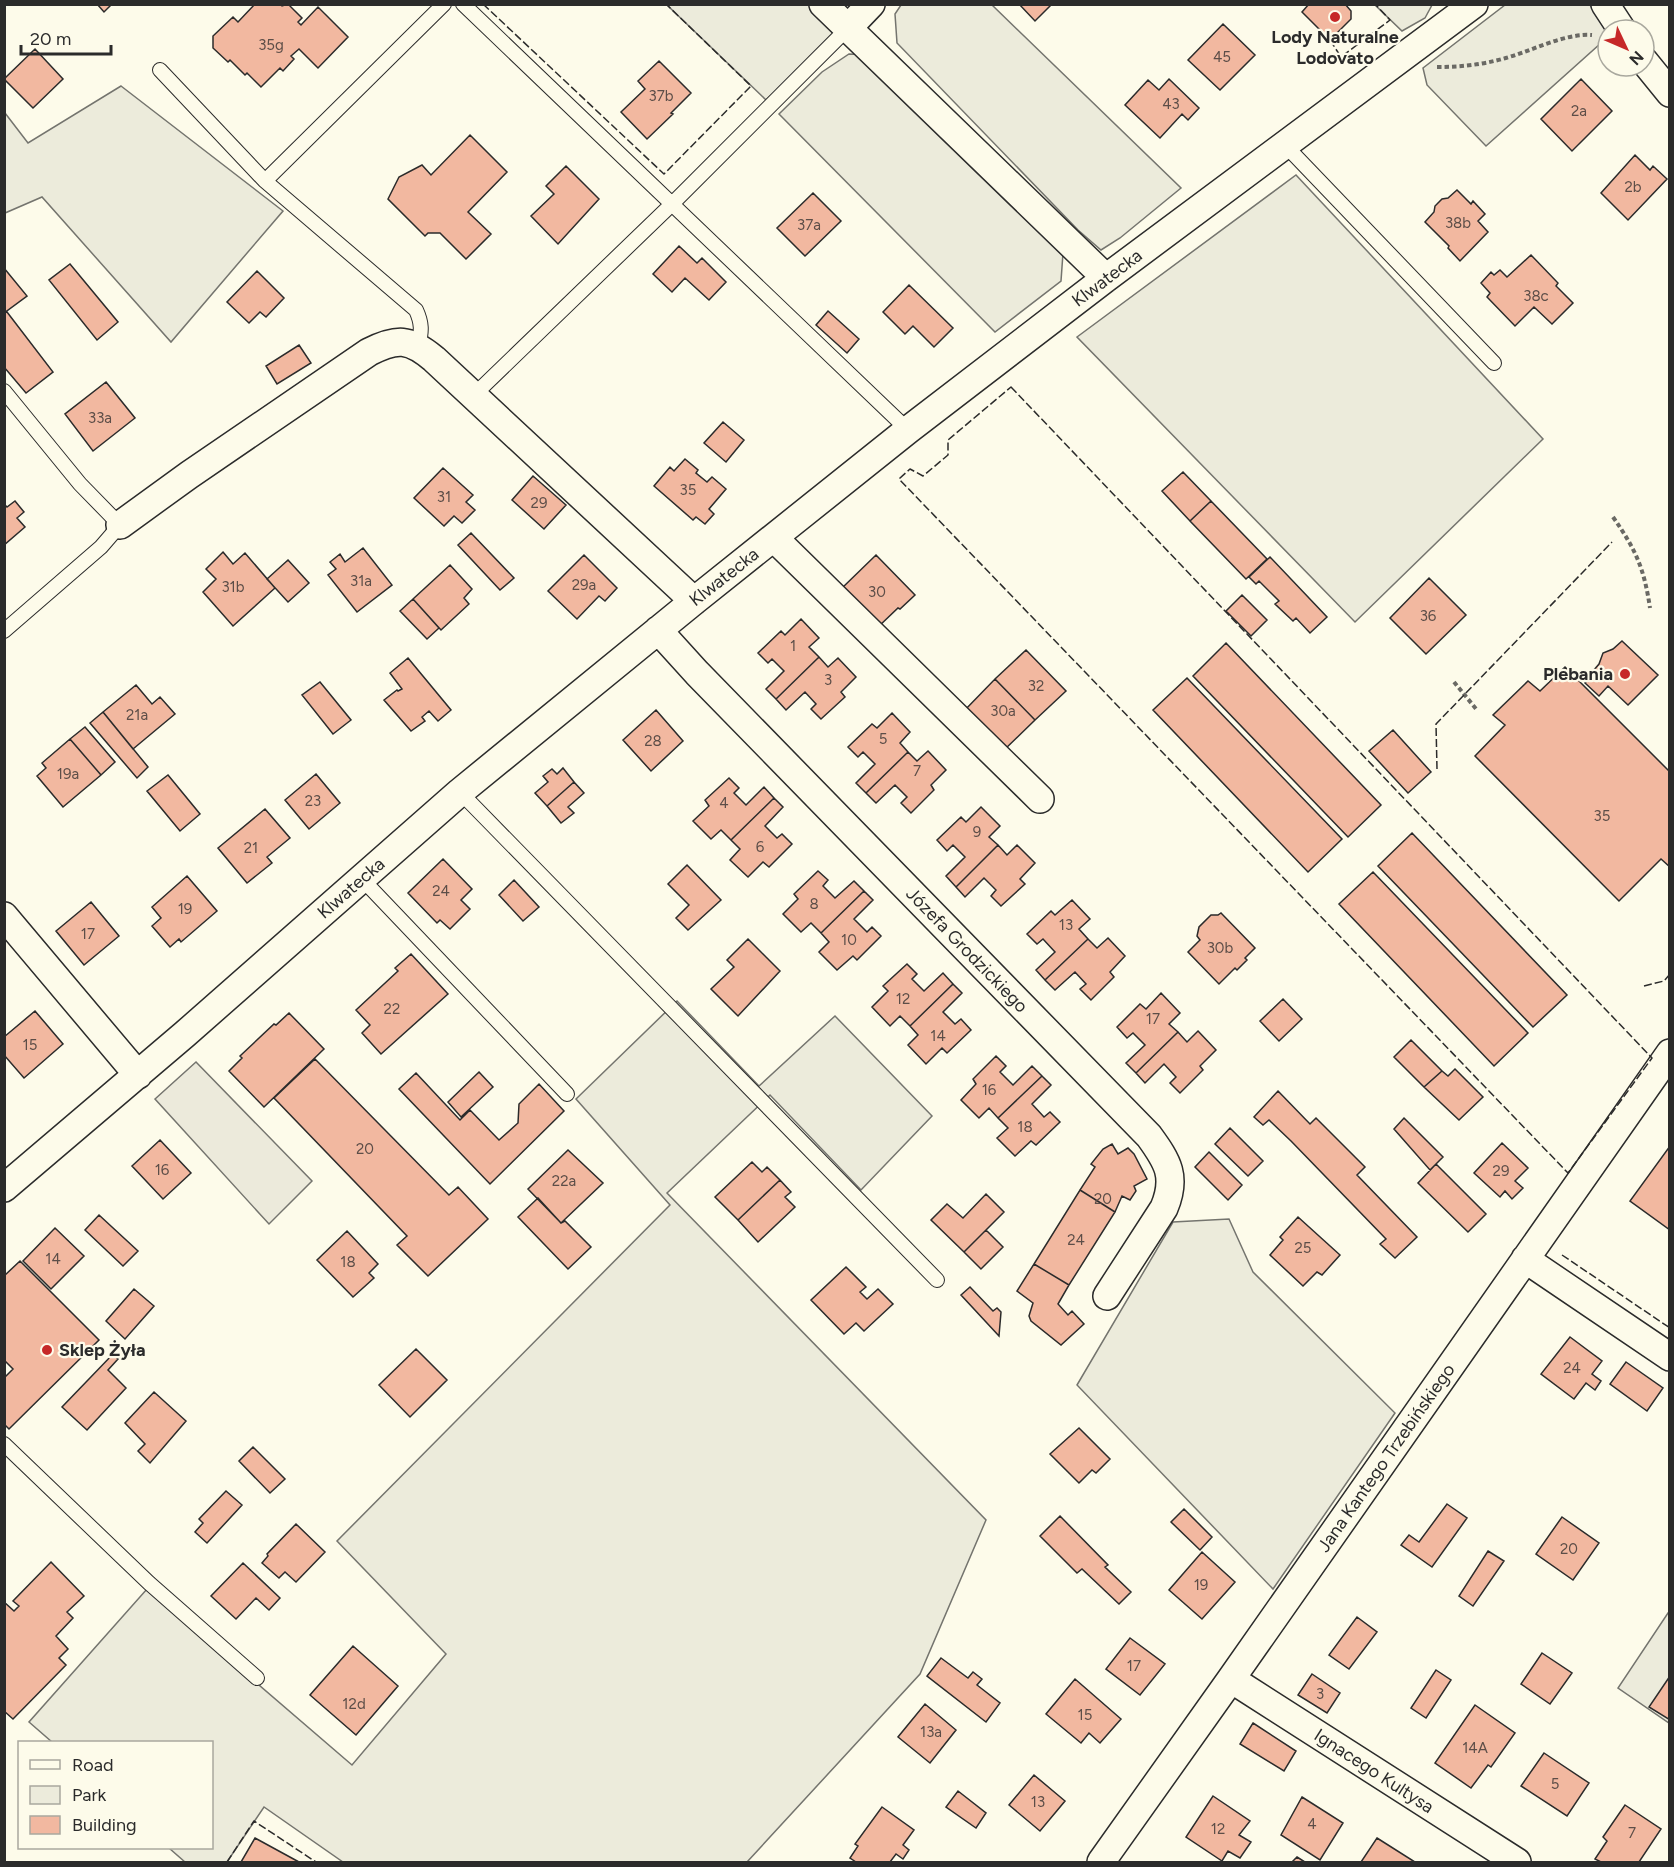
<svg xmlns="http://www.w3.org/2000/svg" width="1674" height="1867" viewBox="0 0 1674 1867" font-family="Figtree,sans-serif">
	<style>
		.green { fill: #ecebdb; stroke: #74746e; stroke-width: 1.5 }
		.parking { fill: #eceadb; stroke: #74746e; stroke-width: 1.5 }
		.building { fill: #f2b8a0; stroke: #2b2b2b; stroke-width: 1.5 }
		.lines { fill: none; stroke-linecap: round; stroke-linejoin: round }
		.lane-casing { stroke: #2b2b2b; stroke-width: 16 }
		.street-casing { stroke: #2b2b2b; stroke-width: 30 }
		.path { stroke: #6a6964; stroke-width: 4; stroke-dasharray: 4.5 3; stroke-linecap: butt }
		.lane { stroke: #fdfbea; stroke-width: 14 }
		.street { stroke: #fdfbea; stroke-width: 27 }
		.fence { stroke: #2b2b2b; stroke-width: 1.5; stroke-dasharray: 8 3; stroke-linecap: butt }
		.poi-dot { fill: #c62828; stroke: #fdfbea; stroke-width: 2 }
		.labels { text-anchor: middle; stroke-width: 4.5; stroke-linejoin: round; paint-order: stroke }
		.number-label { font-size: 15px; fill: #5d4e48 }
		.poi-label { font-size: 18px; font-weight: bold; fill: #2b2b2b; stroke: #fdfbea }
		.street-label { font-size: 18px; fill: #2b2b2b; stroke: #fdfbea }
	</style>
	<rect width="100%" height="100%" fill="#fdfbea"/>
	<!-- green -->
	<path class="green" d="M667,5H817L843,30L766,100Z
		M901,5H992L1181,188L1120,238L1101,250L1078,230L897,43L895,14Z
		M1375,5H1432L1425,18L1402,31Z
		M1505,5H1590L1608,29L1601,43L1486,146L1427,85L1423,68Z
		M849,54L873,55L1063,253L1061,281L995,332L779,114L822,72Z
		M121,86L283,211L171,342L42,197L5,213V113L28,143Z
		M1296,175L1543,439L1355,622L1077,337Z
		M677,1001L759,1086L835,1016L932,1116L861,1190L770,1095L667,1193L986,1520L920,1674L747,1862H343L264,1807L227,1862H185L169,1848H212V1742H52L29,1722L147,1589L352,1765L446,1654L337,1541L670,1205L576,1099Z
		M1229,1219L1253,1272L1395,1413L1273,1589L1077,1385L1173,1222Z
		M1668,1613L1670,1614L1669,1723L1618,1688Z"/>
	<!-- parking -->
	<path class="parking" d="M196,1062L312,1181L269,1224L155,1099Z"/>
	<!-- building -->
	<path class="building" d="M97,4H112L104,12Z
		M255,4H280L282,6L288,4L302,18L298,22L301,25L318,7L348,37L318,68L299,49L291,56L294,59L283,71L280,68L261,87L247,73L245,75L230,60L228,62L213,48V36L233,17L238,22Z
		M1019,4H1052L1035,21Z
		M1309,4H1345L1351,11V19L1330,40L1302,12Z
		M1223,24L1255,55L1220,90L1188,60Z
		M35,49L63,79L33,108L4,79Z
		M659,61L691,93L671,113L673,114L647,139L621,112L645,89L638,81Z
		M1169,79L1199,108L1188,120L1182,114L1160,138L1125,105L1148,80L1159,90Z
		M1581,79L1612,111L1572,151L1541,119Z
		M470,135L507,172L468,212L491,234L466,259L440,233H428L425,236L388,199L399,177L422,165L431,175Z
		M1635,155L1650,170L1653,166L1667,179L1628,220L1601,193Z
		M566,166L599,199L558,244L531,216L554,194L546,186Z
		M1457,190L1471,204L1473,201L1485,214L1478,221L1488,232L1460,261L1448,248L1449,246L1425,222L1434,212L1435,206L1442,199L1448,198Z
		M813,193L841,221L805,256L777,228Z
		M679,246L697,263L702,258L726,282L709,300L685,278L672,292L653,274Z
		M1531,255L1558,283L1556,286L1573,303L1552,324L1534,307L1515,326L1487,297L1490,293L1481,283L1491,272L1494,275L1500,270L1507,277Z
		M70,264L118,322L97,340L49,280Z
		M4,268L27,296L4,313Z
		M257,271L284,298L266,317L260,312L249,323L227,302Z
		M909,285L953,328L934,347L913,326L905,334L883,312Z
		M828,311L859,339L847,353L816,325Z
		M7,312L53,372L26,393L4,367V313Z
		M299,345L311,363L277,384L266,366Z
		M106,382L135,418L93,451L65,414Z
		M723,422L744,440L726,462L704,443Z
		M685,459L698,470L696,473L707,482L712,477L726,489L709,509L714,514L705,524L696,517L693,520L654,486L670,467L674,471Z
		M443,468L473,495L466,502L475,510L462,523L454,516L444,526L414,498Z
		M1183,472L1211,501L1190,521L1162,491Z
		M533,476L566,505L544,529L512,500Z
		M15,501L24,512L17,518L25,527L4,545V504L7,507Z
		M1211,501L1267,559L1246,579L1190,521Z
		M471,533L514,578L500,590L458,545Z
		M363,548L392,585L357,612L328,575L336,569L330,562L340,554L345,562Z
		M223,552L233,564L245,553L275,588L233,626L203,592L216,579L206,569Z
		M584,555L617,588L605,601L599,596L577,619L548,591Z
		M876,555L915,595L900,609L898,608L876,629L841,589Z
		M1270,557L1327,617L1310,633L1296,618L1293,621L1275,604L1279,601L1259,581L1256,584L1249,577Z
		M288,560L309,583L288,602L267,579Z
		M450,565L472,589L464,598L469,604L441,630L413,599Z
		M1429,578L1466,615L1426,654L1390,618Z
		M1242,595L1267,620L1251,636L1226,611Z
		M413,599L439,628L427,639L400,611Z
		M801,619L819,638L809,647L819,657L776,699L766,689L784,671L772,659L768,663L758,653L781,631L785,635Z
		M1622,641L1658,675L1628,705L1608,686L1599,696L1585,683L1595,672L1593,671L1599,664L1603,653L1613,649Z
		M1226,643L1381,805L1348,837L1193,676Z
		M1026,650L1066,691L1035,720L995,679Z
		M819,657L828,667L838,658L856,677L841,692L845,697L821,719L811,709L816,704L805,692L786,710L776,699Z
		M408,658L451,710L438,721L429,711L422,717L425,721L411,731L384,700L397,690L398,691L402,689L390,673Z
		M1565,667L1670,772V867L1661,859L1619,901L1475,756L1505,725L1493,715L1528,681L1540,691Z
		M1187,678L1342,839L1308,872L1153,710Z
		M995,679L1035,720L1002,752L963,712Z
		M320,682L351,720L333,734L302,695Z
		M136,685L152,704L160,697L175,714L133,749L103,712Z
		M656,710L683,741L651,771L623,740Z
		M103,712L148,767L137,778L90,723Z
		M892,713L910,732L900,743L908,752L866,793L856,783L875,764L863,752L858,757L848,747L872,724L877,728Z
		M85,727L115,762L101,775L70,739Z
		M1393,730L1431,772L1408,793L1369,751Z
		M70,739L101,775L63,807L37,776L46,768L42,763Z
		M928,751L946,770L931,785L934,790L911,813L901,803L907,797L895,785L876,803L866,793L908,752L917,761Z
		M563,768L574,782L547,806L535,793L548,782L543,776L552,769L557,774Z
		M316,774L340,803L309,829L285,800Z
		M168,775L200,814L180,831L147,791Z
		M729,778L739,788L734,793L746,805L764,787L774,798L731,840L721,830L711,839L693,821L709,806L705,800Z
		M574,782L584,793L568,807L574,813L561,823L547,806Z
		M774,798L783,807L765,826L777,838L782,834L792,844L769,867L763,862L748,877L730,860L740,849L731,840Z
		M981,807L1000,826L989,837L998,845L956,887L946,876L965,857L953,845L947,851L937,840L961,817L966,822Z
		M265,809L290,838L267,857L272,863L247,883L218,848Z
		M1412,833L1567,995L1533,1027L1378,866Z
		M998,845L1007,855L1017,845L1035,863L1020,879L1025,884L1001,906L991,896L996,890L984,878L965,897L956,887Z
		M443,859L472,889L461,900L470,909L450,929L440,920L437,923L408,893Z
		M687,865L721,900L688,930L676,918L689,905L668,884Z
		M818,871L828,880L823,886L835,898L854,881L864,891L821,933L811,923L801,932L783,914L798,899L794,894Z
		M1373,872L1528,1033L1494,1066L1339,904Z
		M187,876L217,911L181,942L179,939L170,947L152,926L161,918L152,907Z
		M514,880L539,907L523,921L499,895Z
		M864,891L873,900L854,919L867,932L872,927L881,936L857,960L853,956L837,970L819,952L829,942L821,933Z
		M1072,900L1090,919L1079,929L1088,939L1045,980L1036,970L1055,952L1043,939L1037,944L1027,934L1051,911L1055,915Z
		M91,902L119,936L84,965L56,931Z
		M1221,913L1255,948L1245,958L1247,960L1237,970L1235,968L1219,984L1188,952L1200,940L1197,936L1199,927L1211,915H1218Z
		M1108,938L1125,956L1110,972L1114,977L1091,1000L1080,989L1086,984L1075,972L1055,990L1045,980L1088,939L1097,948Z
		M748,939L780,971L738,1016L711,989L734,967L727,960Z
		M411,954L448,994L381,1054L362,1033L370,1025L356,1010L398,971L395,968Z
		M907,964L917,974L912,979L924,991L943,973L953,984L910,1026L900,1016L890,1026L872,1007L888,991L883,986Z
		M953,984L962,993L943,1012L955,1024L961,1019L971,1030L947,1053L942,1048L926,1064L908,1045L918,1035L910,1026Z
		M1161,993L1180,1013L1169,1024L1178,1032L1136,1073L1126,1063L1145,1045L1133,1033L1127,1038L1117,1027L1140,1004L1146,1009Z
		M1283,999L1302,1019L1279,1041L1260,1021Z
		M35,1011L63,1044L24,1078L4,1055V1037Z
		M289,1013L324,1049L264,1107L229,1071L242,1058L240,1056L274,1024L276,1025Z
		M1198,1031L1216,1050L1200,1066L1203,1070L1180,1093L1170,1083L1176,1077L1164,1064L1145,1083L1136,1073L1178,1032L1187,1042Z
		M1411,1040L1442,1071L1424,1087L1394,1057Z
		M996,1056L1006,1066L1000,1072L1013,1085L1032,1066L1042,1076L998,1118L989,1108L979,1118L961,1100L976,1084L973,1079Z
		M315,1059L449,1195L458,1187L488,1219L428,1276L397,1245L407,1236L274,1098Z
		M1455,1069L1483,1097L1459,1120L1424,1087L1442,1071L1448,1076Z
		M479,1072L493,1087L461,1117L448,1102Z
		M416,1073L460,1120L470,1110L499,1140L518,1123L519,1104L539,1084L564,1111L490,1184L399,1089Z
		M1042,1076L1051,1085L1032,1104L1044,1117L1050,1112L1060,1122L1036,1145L1031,1141L1015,1156L997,1138L1008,1128L998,1118Z
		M1278,1091L1310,1124L1316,1118L1365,1167L1357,1175L1417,1237L1395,1258L1380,1244L1386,1239L1291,1141L1269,1120L1263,1125L1254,1117Z
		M1404,1118L1443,1157L1430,1170L1394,1129Z
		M1230,1128L1263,1161L1248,1176L1215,1144Z
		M160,1140L191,1173L163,1199L132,1166Z
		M1502,1143L1528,1168L1515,1181L1523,1188L1512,1199L1505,1191L1500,1197L1474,1173Z
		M1112,1144L1118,1154L1128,1148L1134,1154L1147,1179L1134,1186L1136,1191L1130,1200L1122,1196L1115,1212L1080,1190L1095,1167L1091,1164L1103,1149Z
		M1670,1146V1230L1630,1201Z
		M568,1150L603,1183L561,1223L528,1189Z
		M1209,1152L1242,1185L1228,1200L1195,1167Z
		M752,1162L762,1172L767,1167L780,1180L738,1220L715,1197Z
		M1436,1164L1486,1214L1468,1232L1418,1183Z
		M780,1180L791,1192L785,1197L795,1207L758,1242L738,1220Z
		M1080,1190L1115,1212L1069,1285L1034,1264Z
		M986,1194L1004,1212L964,1252L931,1220L947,1204L963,1218Z
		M538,1198L561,1223L565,1221L591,1247L568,1269L518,1217Z
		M99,1215L138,1251L123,1266L85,1230Z
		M1298,1217L1340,1255L1322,1275L1317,1272L1303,1286L1270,1255L1283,1240L1280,1237Z
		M55,1228L84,1256L51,1289L23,1261Z
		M986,1230L1003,1247L981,1269L964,1252Z
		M347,1231L378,1264L369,1273L374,1278L353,1297L317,1260Z
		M20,1261L99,1340L9,1429L4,1424V1378L13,1369L4,1360V1276Z
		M1034,1264L1069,1285L1058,1304L1068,1315L1072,1311L1084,1324L1061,1345L1031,1321L1029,1316L1033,1303L1017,1291Z
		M846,1267L866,1287L860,1292L867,1299L878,1289L893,1304L864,1331L856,1323L844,1334L811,1300Z
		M970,1287L993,1311L997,1308L1001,1312L999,1336L961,1295Z
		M134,1289L154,1306L125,1339L106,1321Z
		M1570,1337L1602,1361L1592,1374L1601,1381L1595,1390L1586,1383L1574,1399L1541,1374Z
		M416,1349L447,1380L410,1417L379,1385Z
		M113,1354L118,1359L108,1370L126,1388L87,1430L62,1407Z
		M1626,1362L1663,1388L1647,1411L1610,1384Z
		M154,1392L186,1421L150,1463L138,1451L145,1444L125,1423Z
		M1079,1428L1110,1459L1096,1473L1092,1470L1079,1483L1050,1454Z
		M253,1447L285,1479L270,1493L239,1461Z
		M226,1491L242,1505L207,1543L195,1532L203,1523L199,1519Z
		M1447,1504L1467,1518L1432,1567L1401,1545L1409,1535L1419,1542Z
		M1184,1509L1212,1537L1200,1550L1171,1522Z
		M1060,1516L1108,1565L1105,1567L1131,1592L1119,1604L1082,1569L1077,1573L1040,1536Z
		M1562,1517L1599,1543L1573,1580L1536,1554Z
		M296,1524L325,1552L296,1582L285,1572L279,1578L262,1563L268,1556L267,1554Z
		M1488,1551L1504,1561L1473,1606L1459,1596Z
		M1202,1552L1235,1582L1202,1619L1169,1590Z
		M51,1562L84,1596L67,1612L73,1618L56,1636L68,1649L59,1658L66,1665L13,1719L4,1711V1602L14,1611L19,1606L13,1601Z
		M243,1563L280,1598L269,1610L256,1598L236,1619L211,1596Z
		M1357,1617L1377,1632L1349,1669L1329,1655Z
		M1130,1638L1165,1664L1140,1695L1106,1669Z
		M353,1646L398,1686L356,1735L310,1695Z
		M1542,1653L1572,1673L1550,1704L1521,1684Z
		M941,1658L968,1678L973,1672L982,1679L977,1685L1000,1703L986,1722L927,1676Z
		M1436,1670L1451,1680L1426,1718L1411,1708Z
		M1312,1674L1340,1693L1327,1713L1298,1695Z
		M1670,1676V1720L1649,1707Z
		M1075,1679L1121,1719L1100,1743L1089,1733L1081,1743L1046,1714Z
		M925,1704L956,1730L930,1763L898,1737Z
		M1475,1705L1515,1733L1491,1767L1488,1765L1471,1788L1435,1763Z
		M1253,1723L1296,1751L1284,1771L1240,1744Z
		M1544,1753L1589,1783L1567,1816L1521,1786Z
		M1034,1775L1065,1801L1040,1831L1009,1805Z
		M958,1791L986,1813L976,1828L946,1807Z
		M1213,1796L1250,1821L1239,1835L1251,1842L1240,1858L1228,1851L1222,1861L1186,1837Z
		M1302,1797L1343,1823L1320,1860L1281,1835Z
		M1625,1805L1661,1829L1639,1862H1601L1595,1859L1607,1841L1603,1837Z
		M882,1807L914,1830L903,1845L909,1850L903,1859L896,1854L890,1862H856L850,1858L858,1846L855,1844Z
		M255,1838L299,1862H241Z
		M1377,1838L1415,1862H1361Z
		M1297,1857L1305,1862H1292Z"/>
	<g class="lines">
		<defs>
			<path id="lane" d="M463,4L908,430
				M160,70L265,181L416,310C422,323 422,331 418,346
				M1284,144L1494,363
				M265,181L444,4
				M4,391L80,484L120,525L101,547L4,631
				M473,396L672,204L848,28
				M460,792L937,1280
				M362,879L567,1094
				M4,1444L149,1583L257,1678"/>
			<path id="street" d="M823,4L1106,278
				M1605,4L1622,30
				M848,28L871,4
				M1644,61L1670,93
				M120,525L189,475L369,352C397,338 409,338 434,359L694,601
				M774,538L1040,799
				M658,630L697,673L1149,1136C1168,1162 1177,1177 1164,1208L1107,1296
				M4,916L138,1075
				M4,1188L185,1034L460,792L694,601L908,430L1106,278L1474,4
				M1525,1259L1670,1357
				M1231,1679L1517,1862
				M1101,1862L1231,1679L1670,1053"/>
		</defs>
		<!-- lane casing -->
		<use href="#lane" class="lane-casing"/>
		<!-- street casing -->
		<use href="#street" class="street-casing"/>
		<!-- path -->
		<path class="path" d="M1437,67C1459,67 1480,65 1502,59C1530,52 1564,33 1592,35
			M1613,517C1636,550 1644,568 1650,608
			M1454,682L1477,710"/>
		<!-- lane -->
		<use href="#lane" class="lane"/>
		<!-- street -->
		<use href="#street" class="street"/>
		<!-- fence -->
		<path class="fence" d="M483,4L664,174L751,86L666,4
			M1330,40L1341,57L1390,20L1375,4
			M1011,387L1652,1058L1568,1173L899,479L910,469L923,476L948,455V440Z
			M1437,769L1436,724L1612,542
			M1644,986L1664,981L1670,974
			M1562,1255L1670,1328
			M227,1862L254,1821L316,1862"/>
	</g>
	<!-- markers -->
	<g class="poi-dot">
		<circle cx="1335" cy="17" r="6"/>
		<circle cx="1625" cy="674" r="6"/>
		<circle cx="47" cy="1350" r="6"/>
	</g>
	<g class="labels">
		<!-- number labels -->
		<g class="number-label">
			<text x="271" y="50">35g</text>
			<text x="1222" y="62">45</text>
			<text x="661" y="101">37b</text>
			<text x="1171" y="109">43</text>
			<text x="1579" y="116">2a</text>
			<text x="1633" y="192">2b</text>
			<text x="1458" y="228">38b</text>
			<text x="809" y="230">37a</text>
			<text x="1536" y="301">38c</text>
			<text x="100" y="423">33a</text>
			<text x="688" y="495">35</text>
			<text x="444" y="502">31</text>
			<text x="539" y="508">29</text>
			<text x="361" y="586">31a</text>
			<text x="584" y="590">29a</text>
			<text x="233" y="592">31b</text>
			<text x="877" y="597">30</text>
			<text x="1428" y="621">36</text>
			<text x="793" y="651">1</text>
			<text x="828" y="685">3</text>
			<text x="1036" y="691">32</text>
			<text x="1003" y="716">30a</text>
			<text x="137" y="720">21a</text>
			<text x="883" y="744">5</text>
			<text x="653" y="746">28</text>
			<text x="917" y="776">7</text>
			<text x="68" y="779">19a</text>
			<text x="313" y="806">23</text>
			<text x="724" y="808">4</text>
			<text x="1602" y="821">35</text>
			<text x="977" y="837">9</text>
			<text x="760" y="852">6</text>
			<text x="251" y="853">21</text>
			<text x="441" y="896">24</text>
			<text x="814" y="909">8</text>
			<text x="185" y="914">19</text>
			<text x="1066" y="930">13</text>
			<text x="88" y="939">17</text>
			<text x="849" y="945">10</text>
			<text x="1220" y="953">30b</text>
			<text x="903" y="1004">12</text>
			<text x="392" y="1014">22</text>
			<text x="1153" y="1024">17</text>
			<text x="938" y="1041">14</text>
			<text x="30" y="1050">15</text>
			<text x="989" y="1095">16</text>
			<text x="1025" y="1132">18</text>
			<text x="365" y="1154">20</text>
			<text x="162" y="1175">16</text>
			<text x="1501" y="1176">29</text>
			<text x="564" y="1186">22a</text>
			<text x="1103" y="1204">20</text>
			<text x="1076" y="1245">24</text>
			<text x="1303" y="1253">25</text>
			<text x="53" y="1264">14</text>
			<text x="348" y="1267">18</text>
			<text x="1572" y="1373">24</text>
			<text x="1569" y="1554">20</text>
			<text x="1201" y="1590">19</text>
			<text x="1134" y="1671">17</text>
			<text x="1320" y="1699">3</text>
			<text x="354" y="1709">12d</text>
			<text x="1085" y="1720">15</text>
			<text x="931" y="1737">13a</text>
			<text x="1475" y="1753">14A</text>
			<text x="1555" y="1789">5</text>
			<text x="1038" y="1807">13</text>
			<text x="1312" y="1829">4</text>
			<text x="1218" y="1834">12</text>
			<text x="1632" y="1838">7</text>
		</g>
		<!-- poi labels -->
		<g class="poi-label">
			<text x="1335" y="43">Lody Naturalne<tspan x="1335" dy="21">Lodovato</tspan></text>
			<text x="1613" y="680" text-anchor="end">Plebania</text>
			<text x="59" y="1356" text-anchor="start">Sklep Żyła</text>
		</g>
		<!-- street labels -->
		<g class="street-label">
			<text transform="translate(1107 278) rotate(-37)" y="6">Klwatecka</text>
			<text transform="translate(724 577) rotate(-38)" y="6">Klwatecka</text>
			<text transform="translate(351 888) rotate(-41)" y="6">Klwatecka</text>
			<text transform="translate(967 950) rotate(46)" y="6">Józefa Grodzickiego</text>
			<text transform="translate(1386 1458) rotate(-55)" y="6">Jana Kantego Trzebińskiego</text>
			<text transform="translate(1374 1771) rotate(33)" y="6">Ignacego Kultysa</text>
		</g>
	</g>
	<!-- border -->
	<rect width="1674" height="1867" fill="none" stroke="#2b2b2b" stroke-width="12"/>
	<!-- legend -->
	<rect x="18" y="1741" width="195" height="108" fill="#fdfbea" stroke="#a9a89e" stroke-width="1.5"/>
	<rect x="30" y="1760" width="30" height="9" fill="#fdfbea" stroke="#a9a89e" stroke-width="1.5"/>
	<text x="72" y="1771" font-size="18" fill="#2b2b2b">Road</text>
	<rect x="30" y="1786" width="30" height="18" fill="#ecebdb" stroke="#a9a89e" stroke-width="1.5"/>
	<text x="72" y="1801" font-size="18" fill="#2b2b2b">Park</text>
	<rect x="30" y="1816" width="30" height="18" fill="#f2b8a0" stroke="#a9a89e" stroke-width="1.5"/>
	<text x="72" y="1831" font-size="18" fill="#2b2b2b">Building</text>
	<!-- north arrow -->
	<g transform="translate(1626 48) rotate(134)"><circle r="28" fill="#fdfbea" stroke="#a9a89e" stroke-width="1.5"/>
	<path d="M0-4.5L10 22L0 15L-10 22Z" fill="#c62828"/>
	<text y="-9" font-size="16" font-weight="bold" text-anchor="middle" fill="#2b2b2b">N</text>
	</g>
	<!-- scale -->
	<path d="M21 45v9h90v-9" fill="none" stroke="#2b2b2b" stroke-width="3"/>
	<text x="30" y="45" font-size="18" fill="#2b2b2b" stroke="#fdfbea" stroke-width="4.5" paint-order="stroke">20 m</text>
</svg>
